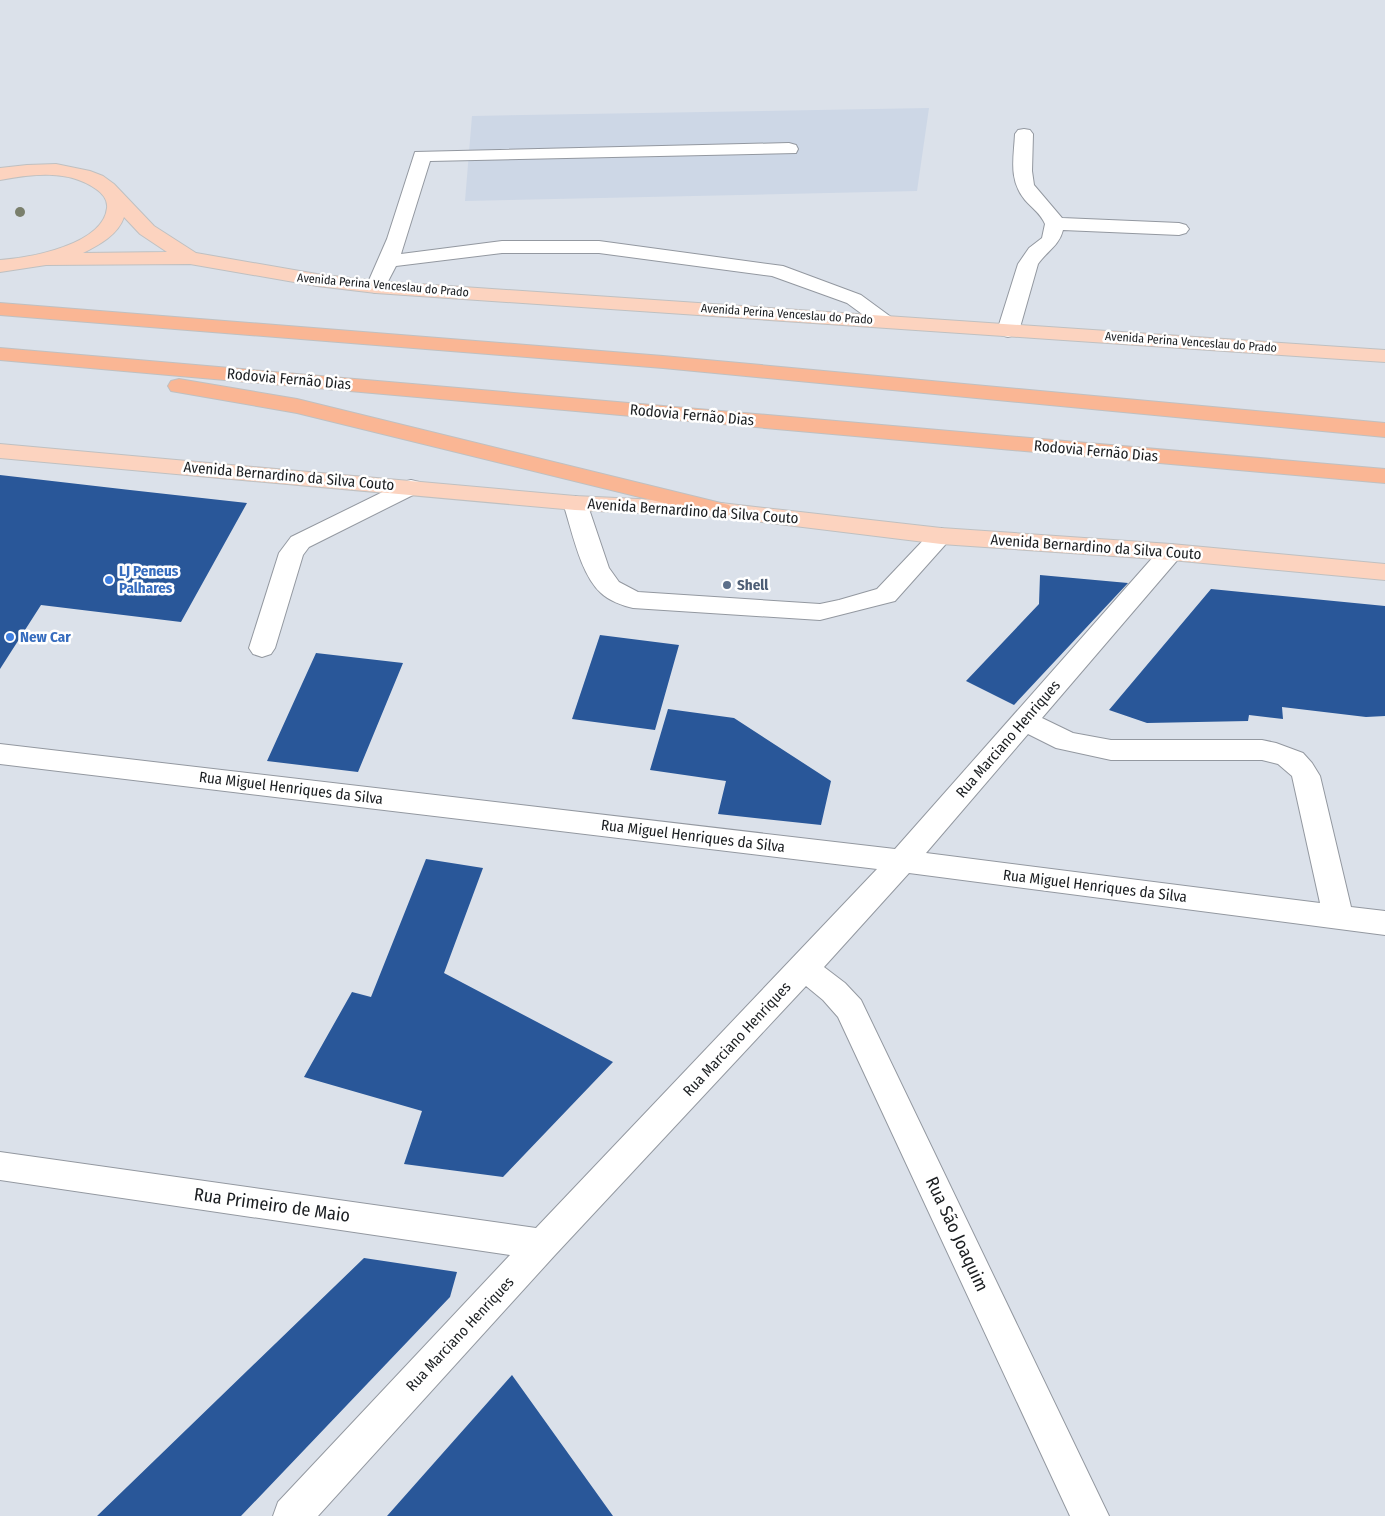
<svg xmlns="http://www.w3.org/2000/svg" width="1385" height="1516" viewBox="0 0 1385 1516" font-family="'Fira Sans Condensed',sans-serif">
	<style>
		.built { fill: #cdd7e6 }
		.building { fill: #295799 }
		.lines { fill: none; stroke-linecap: round; stroke-linejoin: round }
		.minor-casing { stroke: #9398a0; stroke-width: 2 }
		.major-casing { stroke: #bfc0c1; stroke-width: 2 }
		.highway-casing { stroke: #bfc0c1; stroke-width: 2 }
		.minor { fill: #fff; fill-rule: evenodd }
		.major { fill: #fcd3bf; fill-rule: evenodd }
		.highway { fill: #fab694; fill-rule: evenodd }
		.tree { fill: #7a7f6c }
		.shop-dot { fill: #3f7fe0; stroke: #fff; stroke-width: 2 }
		.service-dot { fill: #5c6f8a; stroke: #fff; stroke-width: 2 }
		.labels { text-anchor: middle; stroke-width: 5; stroke-linejoin: round; paint-order: stroke }
		.far-street-label { font-size: 12px; fill: #1b1e21; stroke: #fff }
		.street-label { font-size: 15px; fill: #1b1e21; stroke: #fff }
		.shop-label { font-size: 15px; font-weight: bold; fill: #366cbe; stroke: #fff; text-anchor: start }
		.service-label { font-size: 15px; font-weight: bold; fill: #4e5e75; stroke: #fff; text-anchor: start }
		.near-street-label { font-size: 18px; fill: #1b1e21; stroke: #fff }
	</style>
	<rect width="100%" height="100%" fill="#dbe1ea"/>
	<!-- built -->
	<path class="built" d="M929,108L917,191L465,201L472,116Z"/>
	<!-- building -->
	<path class="building" d="M0,475L130,490L247,503L181,622L41,605L0,669Z
		M1040,575L1128,583L1014,705L966,681L1039,604Z
		M1211,589L1385,606V716L1366,717L1282,707L1283,719L1249,715L1248,721L1147,723L1109,710Z
		M600,635L679,645L655,730L572,719Z
		M316,653L403,663L358,772L267,761Z
		M668,709L734,718L831,781L821,825L718,814L726,781L650,770Z
		M426,859L483,868L444,973L613,1062L503,1177L404,1164L422,1111L304,1077L352,992L371,997Z
		M364,1258L457,1272L450,1297L241,1516H97Z
		M512,1375L613,1516H387Z"/>
	<g class="lines">
		<defs>
			<path id="minor" d="M1024,129L1030,130L1033,134L1032,171L1034,185L1062,218L1179,223L1186,225L1189,229L1186,233L1179,235L1063,230C1059,246 1047,251 1038,264L1019,331L1015,335L1008,337L1001,335L997,331L1018,264L1029,248L1042,238L1045,224C1041,214 1032,208 1025,200C1008,180 1014,157 1015,134L1018,130Z
				M789,143L796,145L798,149L796,153L430,161L401,254L502,241H599L783,266L861,295L891,317L895,321L891,325L884,327L877,325L847,303L772,276L599,253H502L396,266L383,291L376,293L369,291L366,287L387,239L415,152Z
				M411,480L419,482L423,487L419,492L309,547L303,555L275,648L271,654L262,657L253,654L249,648L279,553L291,537L403,482Z
				M575,496L583,498L587,503L609,568L619,582L638,592L820,604L839,600L877,589L932,531L941,528L950,531L953,536L895,601L820,620L633,608C623,606 608,600 601,593C580,574 572,530 563,503L567,498Z
				M1171,544L1180,547L1183,552L1180,557L1042,718L1073,733L1111,740H1262L1276,743L1303,753L1312,763L1320,776L1351,907L1385,911V935L909,873L824,967L845,983L861,1000L1109,1516H1070L838,1017L823,1000L806,986L555,1255L318,1516H273L278,1502L510,1255L0,1180V1152L536,1228L877,869L0,764V744L895,849L1162,547ZM1028,734L1056,748L1111,760H1262L1278,764L1292,776L1320,903L926,853Z"/>
			<path id="major" d="M56,164L90,171L103,176L114,184L154,226L196,253L317,274L376,281L1385,350V362L376,293L317,286L190,264L46,265L0,272V260C29,258 103,245 107,208C108,200 102,193 96,189C68,169 32,174 0,180V168L27,165ZM124,217L140,234L167,252L83,253C99,245 118,235 124,217Z
				M0,444L575,496L721,503L941,528L1171,544L1385,564V580L1171,560L941,544L721,517L575,510L0,458Z"/>
			<path id="highway" d="M0,303L663,356L1385,423V437L663,368L0,315Z
				M0,348L1385,469V483L0,360Z
				M179,379L297,399L729,505L733,510L729,515L721,517L297,413L171,391L168,386L171,381Z"/>
		</defs>
		<!-- minor casing -->
		<use href="#minor" class="minor-casing"/>
		<!-- major casing -->
		<use href="#major" class="major-casing"/>
		<!-- highway casing -->
		<use href="#highway" class="highway-casing"/>
		<!-- minor -->
		<use href="#minor" class="minor"/>
		<!-- major -->
		<use href="#major" class="major"/>
		<!-- highway -->
		<use href="#highway" class="highway"/>
	</g>
	<!-- trees -->
	<circle class="tree" cx="20" cy="212" r="5"/>
	<!-- markers -->
	<g class="shop-dot">
		<circle cx="109" cy="580" r="5"/>
		<circle cx="10" cy="637" r="5"/>
	</g>
	<circle class="service-dot" cx="727" cy="585" r="5"/>
	<g class="labels">
		<!-- far-street labels -->
		<g class="far-street-label">
			<text transform="translate(383 285) rotate(5)" y="4">Avenida Perina Venceslau do Prado</text>
			<text transform="translate(787 314) rotate(4)" y="4">Avenida Perina Venceslau do Prado</text>
			<text transform="translate(1191 342) rotate(4)" y="4">Avenida Perina Venceslau do Prado</text>
		</g>
		<!-- street labels -->
		<g class="street-label">
			<text transform="translate(289 379) rotate(5)" y="5">Rodovia Fernão Dias</text>
			<text transform="translate(692 415) rotate(5)" y="5">Rodovia Fernão Dias</text>
			<text transform="translate(1096 451) rotate(5)" y="5">Rodovia Fernão Dias</text>
			<text transform="translate(289 476) rotate(5)" y="5">Avenida Bernardino da Silva Couto</text>
			<text transform="translate(693 511) rotate(4)" y="5">Avenida Bernardino da Silva Couto</text>
			<text transform="translate(1096 547) rotate(4)" y="5">Avenida Bernardino da Silva Couto</text>
			<text transform="translate(1008 739) rotate(-49)" y="5">Rua Marciano Henriques</text>
			<text transform="translate(291 788) rotate(7)" y="5">Rua Miguel Henriques da Silva</text>
			<text transform="translate(693 836) rotate(7)" y="5">Rua Miguel Henriques da Silva</text>
			<text transform="translate(1095 886) rotate(7)" y="5">Rua Miguel Henriques da Silva</text>
			<text transform="translate(737 1039) rotate(-47)" y="5">Rua Marciano Henriques</text>
			<text transform="translate(460 1334) rotate(-47)" y="5">Rua Marciano Henriques</text>
		</g>
		<!-- shop labels -->
		<g class="shop-label">
			<text x="119" y="576">LJ Peneus<tspan x="119" dy="17">Palhares</tspan></text>
			<text x="20" y="642">New Car</text>
		</g>
		<!-- service labels -->
		<g class="service-label">
			<text x="737" y="590">Shell</text>
		</g>
		<!-- near-street labels -->
		<g class="near-street-label">
			<text transform="translate(272 1205) rotate(8)" y="6">Rua Primeiro de Maio</text>
			<text transform="translate(957 1234) rotate(65)" y="6">Rua São Joaquim</text>
		</g>
	</g>
</svg>
